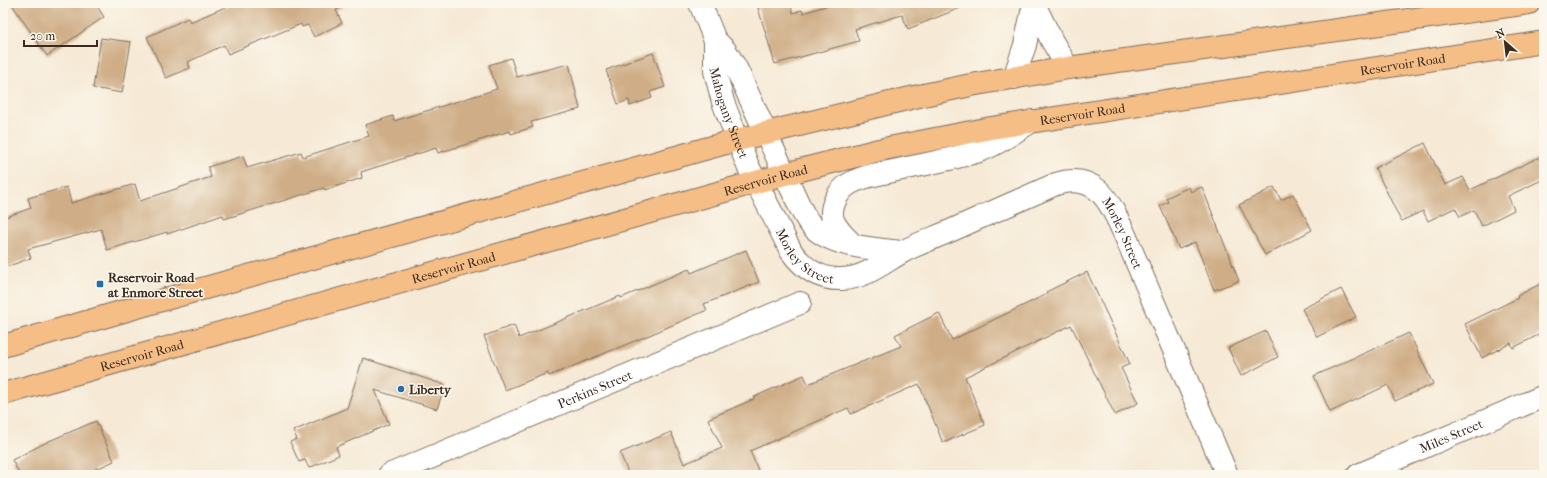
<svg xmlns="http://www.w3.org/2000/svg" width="1547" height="478" viewBox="0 0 1547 478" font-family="'IM FELL French Canon',serif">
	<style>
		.building { fill: #cfad86 }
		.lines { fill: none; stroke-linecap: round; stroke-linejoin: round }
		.street-casing { stroke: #7c6d5e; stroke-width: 24 }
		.primary-casing { stroke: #7c6d5e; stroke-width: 24 }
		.street { stroke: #fff; stroke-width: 22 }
		.primary { stroke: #f6be87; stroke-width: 22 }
		.poi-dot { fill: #1f6fb2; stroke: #fbf7ec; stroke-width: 1.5 }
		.labels { text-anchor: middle; stroke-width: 3; stroke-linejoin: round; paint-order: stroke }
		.street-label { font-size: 13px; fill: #3b2a1e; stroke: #fbf7ec }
		.poi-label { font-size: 13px; font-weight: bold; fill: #3b2a1e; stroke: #fbf7ec; text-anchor: start }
	</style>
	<rect width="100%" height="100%" fill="#fbf7ec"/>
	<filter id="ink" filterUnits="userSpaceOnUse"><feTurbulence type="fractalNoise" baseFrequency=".025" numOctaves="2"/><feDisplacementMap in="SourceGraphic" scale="8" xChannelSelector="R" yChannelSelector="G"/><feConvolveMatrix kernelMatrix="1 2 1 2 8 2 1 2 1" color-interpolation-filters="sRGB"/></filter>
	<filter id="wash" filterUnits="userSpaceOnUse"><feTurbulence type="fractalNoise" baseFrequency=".012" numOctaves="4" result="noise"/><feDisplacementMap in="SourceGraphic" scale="16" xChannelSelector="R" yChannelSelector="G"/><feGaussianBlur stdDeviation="0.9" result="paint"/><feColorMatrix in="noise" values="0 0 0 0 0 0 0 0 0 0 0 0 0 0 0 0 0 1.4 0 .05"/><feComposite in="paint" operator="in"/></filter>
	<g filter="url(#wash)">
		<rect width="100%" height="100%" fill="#f6e9d5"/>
		<g id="blocks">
			<!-- building -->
			<path class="building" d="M11,3H95L104,17L47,56Z
				M235,3H350V4L336,10L342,23L314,37L308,25L302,27L301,24L228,54L224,45L188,62L190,68L166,78L147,37L188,18L190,22Z
				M775,3H790L793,13L802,10L803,13L835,3H970V4L908,29L902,15L855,29L859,41L775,64L758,8Z
				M101,38L131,42L122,93L93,88Z
				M653,53L665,87L650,92L652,98L630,106L629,100L618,104L606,70Z
				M511,58L517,77L569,64L580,109L531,122L533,127L511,134L510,131L438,153L436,148L361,172L362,178L325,190L324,188L224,219L223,215L167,234V232L107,250L101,229L28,249L31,258L3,268V218L31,208L28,198L67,187L71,203L135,184L140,201L211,177L208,167L243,156L247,168L301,152L303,157L369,136L365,125L393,116L394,121L497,89L489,65Z
				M1425,143L1445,185L1463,177L1470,190L1544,155V179L1508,196L1514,210L1482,226L1474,210L1460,217L1455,208L1428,221L1423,211L1401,221L1375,168Z
				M1189,187L1191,192L1202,187L1239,281L1214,290L1195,242L1179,249L1160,206L1168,202L1166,198Z
				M1274,187L1281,200L1293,194L1312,230L1265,255L1239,205Z
				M746,250L759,282L704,304L707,310L652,334L549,376L548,373L505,390L484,336L514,325L519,338L620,296L621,298L689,269L691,273Z
				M1087,272L1130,364L1121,368L1138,403L1115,415L1071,325L965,377L985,425L943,443L919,384L851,414L848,408L750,451L760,475H629L620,453L671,432L684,464L722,448L708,419L754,399V397L804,375L808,384L901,346L895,335L939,313L952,340L1047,294L1046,292Z
				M1544,282V332L1513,348L1511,343L1482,358L1465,324L1518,298L1517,296Z
				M1341,289L1356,317L1317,337L1302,309Z
				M1266,331L1278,357L1241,376L1228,348Z
				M1409,333L1433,384L1395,401L1388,385L1330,412L1314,376Z
				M363,358L445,385L437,409L375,390L389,424L336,447L339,455L309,468L305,460L299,462L290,442L297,439L293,431L347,408Z
				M96,421L114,461L94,470L96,475H20L12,460L49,441Z"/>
		</g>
	</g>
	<g filter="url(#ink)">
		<use href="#blocks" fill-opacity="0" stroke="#7c6d5e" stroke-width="1"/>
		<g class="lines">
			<defs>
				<g id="street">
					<path d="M700,3L715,40L725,50L737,70L799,205C803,213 807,222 814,228C834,247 876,249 902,252"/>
					<path d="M1034,4L1052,41L1068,68"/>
					<path id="s1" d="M715,40V71L723,102L748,166L791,251C803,268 820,280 842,279C865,278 883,263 902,252C917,244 934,238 950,231C985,215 1020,200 1056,184C1098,171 1110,203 1125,235L1227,475"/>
					<path d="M1014,78L1025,45L1034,3"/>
					<path d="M852,244C845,237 837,230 833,220C829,207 838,191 849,184C862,176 879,174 893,171C921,165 949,160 976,152C997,145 1014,132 1032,121"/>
					<path id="s2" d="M389,475L800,303"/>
					<path id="s3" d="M1358,475L1544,396"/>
				</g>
				<g id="primary">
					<path d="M3,346L155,302L737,140L919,96L971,85L1068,68L1529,3"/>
					<path id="s4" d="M3,394L785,174L879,150L991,128L1544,42"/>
				</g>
			</defs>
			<!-- street casing -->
			<use href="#street" class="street-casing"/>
			<!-- primary casing -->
			<use href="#primary" class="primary-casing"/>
			<!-- street -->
			<use href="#street" class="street"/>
			<!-- primary -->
			<use href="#primary" class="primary"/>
		</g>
	</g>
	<!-- markers -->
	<g class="poi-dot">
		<rect x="96" y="280" width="8" height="8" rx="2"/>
		<circle cx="401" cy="389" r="4"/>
	</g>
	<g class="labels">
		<!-- street labels -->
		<g class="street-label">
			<text dy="5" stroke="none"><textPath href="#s4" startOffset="1440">Reservoir Road</textPath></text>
			<text dy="5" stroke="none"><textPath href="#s1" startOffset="75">Mahogany Street</textPath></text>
			<text dy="5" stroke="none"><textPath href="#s4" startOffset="1116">Reservoir Road</textPath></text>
			<text dy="5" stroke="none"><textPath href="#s4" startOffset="792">Reservoir Road</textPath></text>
			<text dy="5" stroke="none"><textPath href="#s1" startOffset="617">Morley Street</textPath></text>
			<text dy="5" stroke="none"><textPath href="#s1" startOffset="241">Morley Street</textPath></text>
			<text dy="5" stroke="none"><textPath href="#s4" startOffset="468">Reservoir Road</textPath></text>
			<text dy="5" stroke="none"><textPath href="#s4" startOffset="144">Reservoir Road</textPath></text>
			<text dy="5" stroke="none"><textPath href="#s2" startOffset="223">Perkins Street</textPath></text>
			<text dy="5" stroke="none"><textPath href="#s3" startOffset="101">Miles Street</textPath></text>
		</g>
		<!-- poi labels -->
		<g class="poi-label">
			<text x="108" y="282">Reservoir Road<tspan x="108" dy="15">at Enmore Street</tspan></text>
			<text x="409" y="394">Liberty</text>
		</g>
	</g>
	<!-- margin -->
	<rect width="1547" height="478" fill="none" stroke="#fbf7ec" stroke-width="16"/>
	<!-- north arrow -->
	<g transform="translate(1505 42) rotate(332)" stroke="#fbf7ec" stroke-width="3" paint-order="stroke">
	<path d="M0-3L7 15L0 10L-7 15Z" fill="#3b2a1e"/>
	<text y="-6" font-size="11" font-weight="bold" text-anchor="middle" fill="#3b2a1e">N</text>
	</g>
	<!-- scale -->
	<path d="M24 40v6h73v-6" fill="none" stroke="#3b2a1e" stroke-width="2"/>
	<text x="30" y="40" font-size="12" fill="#3b2a1e" stroke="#fbf7ec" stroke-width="3" paint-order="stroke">20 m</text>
</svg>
